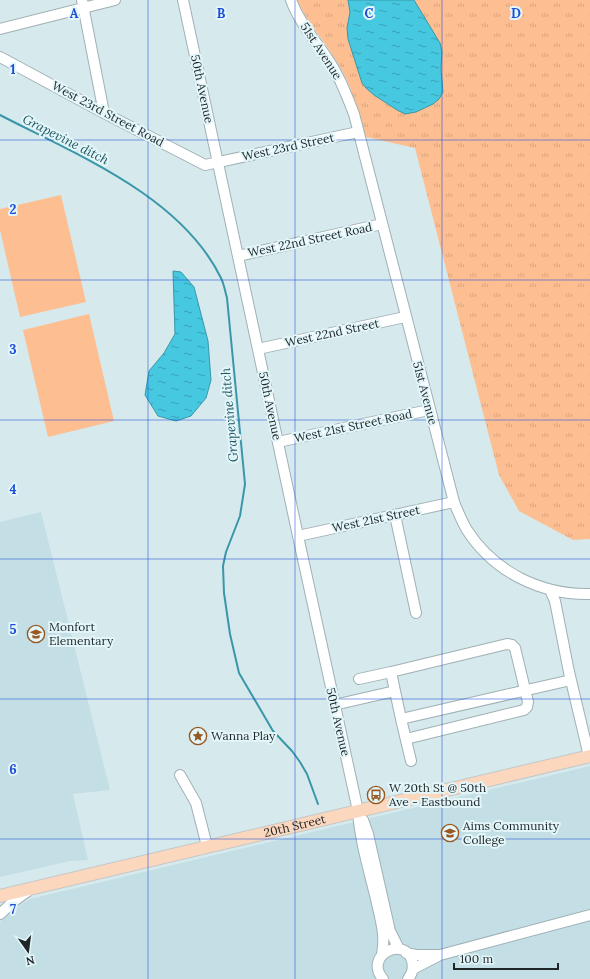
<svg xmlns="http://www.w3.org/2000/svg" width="590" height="979" viewBox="0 0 590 979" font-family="Lora,serif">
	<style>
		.built { fill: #c3dfe5 }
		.grass { fill: url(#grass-tufts) }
		.pitch { fill: #fdbf92 }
		.water { fill: url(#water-ripples); stroke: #3a97a8 }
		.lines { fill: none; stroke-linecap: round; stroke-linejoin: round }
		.stream { stroke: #3a97a8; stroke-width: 2 }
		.minor-casing { stroke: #9fb1b5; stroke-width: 12 }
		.major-casing { stroke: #c5c7c7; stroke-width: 14 }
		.minor { stroke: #fff; stroke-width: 10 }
		.major { stroke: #fbd7be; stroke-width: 12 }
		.grid { fill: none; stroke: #1d4ed8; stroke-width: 1; stroke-opacity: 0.55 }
		.labels { text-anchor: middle; stroke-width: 4; stroke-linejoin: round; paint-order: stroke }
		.street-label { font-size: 12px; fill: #1f2627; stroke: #e3f6fa }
		.poi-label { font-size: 12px; fill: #1f2627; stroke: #e3f6fa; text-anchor: start }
		.water-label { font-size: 13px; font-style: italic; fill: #225862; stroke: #e3f6fa }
		.grid-label { font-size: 13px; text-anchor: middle; font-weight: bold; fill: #1d4ed8; stroke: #e3f6fa; stroke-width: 4; stroke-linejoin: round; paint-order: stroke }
	</style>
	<defs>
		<pattern id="grass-tufts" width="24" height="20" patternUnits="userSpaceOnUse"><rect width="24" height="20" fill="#fdbf92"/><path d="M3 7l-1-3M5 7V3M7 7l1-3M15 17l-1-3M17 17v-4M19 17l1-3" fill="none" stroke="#d8a47e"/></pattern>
		<pattern id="water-ripples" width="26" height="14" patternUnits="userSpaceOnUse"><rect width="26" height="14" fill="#45c8e0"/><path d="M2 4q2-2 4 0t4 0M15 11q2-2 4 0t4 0" fill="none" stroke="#39a2b6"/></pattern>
	</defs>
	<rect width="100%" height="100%" fill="#d6e9ed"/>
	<!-- built -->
	<path class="built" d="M41,512L110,790L73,794L88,860L70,861L0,877V522Z
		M590,766V979H0V922L6,913L30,899Z"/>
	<!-- grass -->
	<path class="grass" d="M297,0H590V539L573,540L519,511L499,475L415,148L366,137C358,112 352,87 339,65C326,43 308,24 297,0Z"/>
	<!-- pitch -->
	<path class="pitch" d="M61,195L86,302L20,317L0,230V209Z
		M89,314L114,421L48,437L23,330Z"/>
	<!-- water -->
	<path class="water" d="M348,0H414L440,43L442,52L441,69L443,92L439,99L433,104L416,112L405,114L397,110L374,95L366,88L362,83L348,39L347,28L350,12Z
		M173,271L181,272L194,287L208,341L211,380L206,398L191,416L176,421L158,416L145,395L149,371L164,353L175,334Z"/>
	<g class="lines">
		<!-- stream -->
		<path class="stream" d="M0,115C77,155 181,196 221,278C224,284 225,291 227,298L245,484L240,516L226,552L223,566L224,593L230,634L239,673L273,731L292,751L300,762L307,774L318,804"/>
		<defs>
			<path id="minor" d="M82,0L104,113
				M183,0L298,536L358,811C360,841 369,870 376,899C380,918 386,935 382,954
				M291,0C299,22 314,39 327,58C339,75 346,94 354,114L454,502C458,512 462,522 467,530C494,572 541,595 590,594
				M0,29L115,0
				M0,57L104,113L205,165L358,132
				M238,256L382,224
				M258,349L405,317
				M278,442L429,410
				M395,515L416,613
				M298,536L454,502
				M550,590L555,601L569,672L589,756
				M359,679L391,672
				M395,691L401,719L571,680
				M334,705L395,691L391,672L507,644L512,645L515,648L528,702L527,707L524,710L406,739
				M401,719L411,761
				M180,775L196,803L207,846
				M363,820L368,834L390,931L399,949
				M0,914L14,901L28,891
				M406,953L416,955H438
				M413,969L440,955L590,915
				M383,979C363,955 405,935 412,961C414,968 412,974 408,979"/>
			<g id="major">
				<path id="s1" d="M0,896L590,756"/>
			</g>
		</defs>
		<!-- minor casing -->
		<use href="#minor" class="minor-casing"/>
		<!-- major casing -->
		<use href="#major" class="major-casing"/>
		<!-- minor -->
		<use href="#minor" class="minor"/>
		<!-- major -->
		<use href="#major" class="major"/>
	</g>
	<!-- grid -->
	<path class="grid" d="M148,0V979M295,0V979M442,0V979M0,140H590M0,280H590M0,420H590M0,559H590M0,699H590M0,839H590"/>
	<!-- icons -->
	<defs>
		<symbol id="school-ring" viewBox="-11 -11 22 22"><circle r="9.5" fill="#e3f6fa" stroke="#985822" stroke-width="1.5"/><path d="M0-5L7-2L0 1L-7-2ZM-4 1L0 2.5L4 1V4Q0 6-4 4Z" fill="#985822"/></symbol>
		<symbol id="sight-ring" viewBox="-11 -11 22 22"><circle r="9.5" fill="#e3f6fa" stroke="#985822" stroke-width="1.5"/><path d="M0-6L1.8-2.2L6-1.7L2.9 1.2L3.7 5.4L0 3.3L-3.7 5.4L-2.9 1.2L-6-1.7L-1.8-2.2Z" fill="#985822"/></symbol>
		<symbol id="bus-ring" viewBox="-11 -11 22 22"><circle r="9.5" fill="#e3f6fa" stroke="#985822" stroke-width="1.5"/><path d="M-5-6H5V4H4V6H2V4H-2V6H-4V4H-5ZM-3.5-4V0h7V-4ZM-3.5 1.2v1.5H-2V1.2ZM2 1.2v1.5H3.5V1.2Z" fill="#985822"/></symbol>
		<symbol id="university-ring" viewBox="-11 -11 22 22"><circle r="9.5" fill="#e3f6fa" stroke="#985822" stroke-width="1.5"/><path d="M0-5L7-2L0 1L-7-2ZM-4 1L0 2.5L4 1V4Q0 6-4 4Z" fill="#985822"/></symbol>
	</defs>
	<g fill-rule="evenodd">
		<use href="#school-ring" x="26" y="624" width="20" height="20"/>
		<use href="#sight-ring" x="188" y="726" width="20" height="20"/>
		<use href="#bus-ring" x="366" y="785" width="20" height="20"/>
		<use href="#university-ring" x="440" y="823" width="20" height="20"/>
	</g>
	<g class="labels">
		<!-- street labels -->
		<g class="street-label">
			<text transform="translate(321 51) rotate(57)" y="4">51st Avenue</text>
			<text transform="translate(202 89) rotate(78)" y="4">50th Avenue</text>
			<text transform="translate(108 114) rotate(28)" y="4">West 23rd Street Road</text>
			<text transform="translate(288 147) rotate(-12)" y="4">West 23rd Street</text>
			<text transform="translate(310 240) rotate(-12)" y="4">West 22nd Street Road</text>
			<text transform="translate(332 333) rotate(-12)" y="4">West 22nd Street</text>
			<text transform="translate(425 393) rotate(75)" y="4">51st Avenue</text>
			<text transform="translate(270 406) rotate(78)" y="4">50th Avenue</text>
			<text transform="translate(353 426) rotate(-12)" y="4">West 21st Street Road</text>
			<text transform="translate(376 519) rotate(-12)" y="4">West 21st Street</text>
			<text transform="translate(338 722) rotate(77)" y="4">50th Avenue</text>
			<text dy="4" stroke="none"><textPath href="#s1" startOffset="303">20th Street</textPath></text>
		</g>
		<!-- poi labels -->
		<g class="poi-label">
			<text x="49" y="631">Monfort<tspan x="49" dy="14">Elementary</tspan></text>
			<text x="211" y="740">Wanna Play</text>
			<text x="389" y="792">W 20th St @ 50th<tspan x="389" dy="14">Ave - Eastbound</tspan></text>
			<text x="463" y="830">Aims Community<tspan x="463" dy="14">College</tspan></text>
		</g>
		<!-- water labels -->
		<g class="water-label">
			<text transform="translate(66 139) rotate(27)" y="5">Grapevine ditch</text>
			<text transform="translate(229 415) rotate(-95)" y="5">Grapevine ditch</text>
		</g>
	</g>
	<g class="grid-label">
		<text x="74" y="18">A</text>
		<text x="221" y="18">B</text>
		<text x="369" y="18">C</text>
		<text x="516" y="18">D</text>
		<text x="13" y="74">1</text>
		<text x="13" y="214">2</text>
		<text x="13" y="354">3</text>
		<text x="13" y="494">4</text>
		<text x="13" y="634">5</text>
		<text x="13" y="774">6</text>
		<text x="13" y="914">7</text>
	</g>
	<!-- north arrow -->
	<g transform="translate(28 951) rotate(166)" stroke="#e3f6fa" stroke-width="3" paint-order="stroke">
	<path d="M0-3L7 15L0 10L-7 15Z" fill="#1f2627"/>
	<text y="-6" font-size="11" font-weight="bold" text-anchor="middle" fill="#1f2627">N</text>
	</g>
	<!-- scale -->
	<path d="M454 963v6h104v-6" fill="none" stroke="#1f2627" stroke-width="2"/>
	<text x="460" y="963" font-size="12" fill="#1f2627" stroke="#e3f6fa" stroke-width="3" paint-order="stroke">100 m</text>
</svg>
